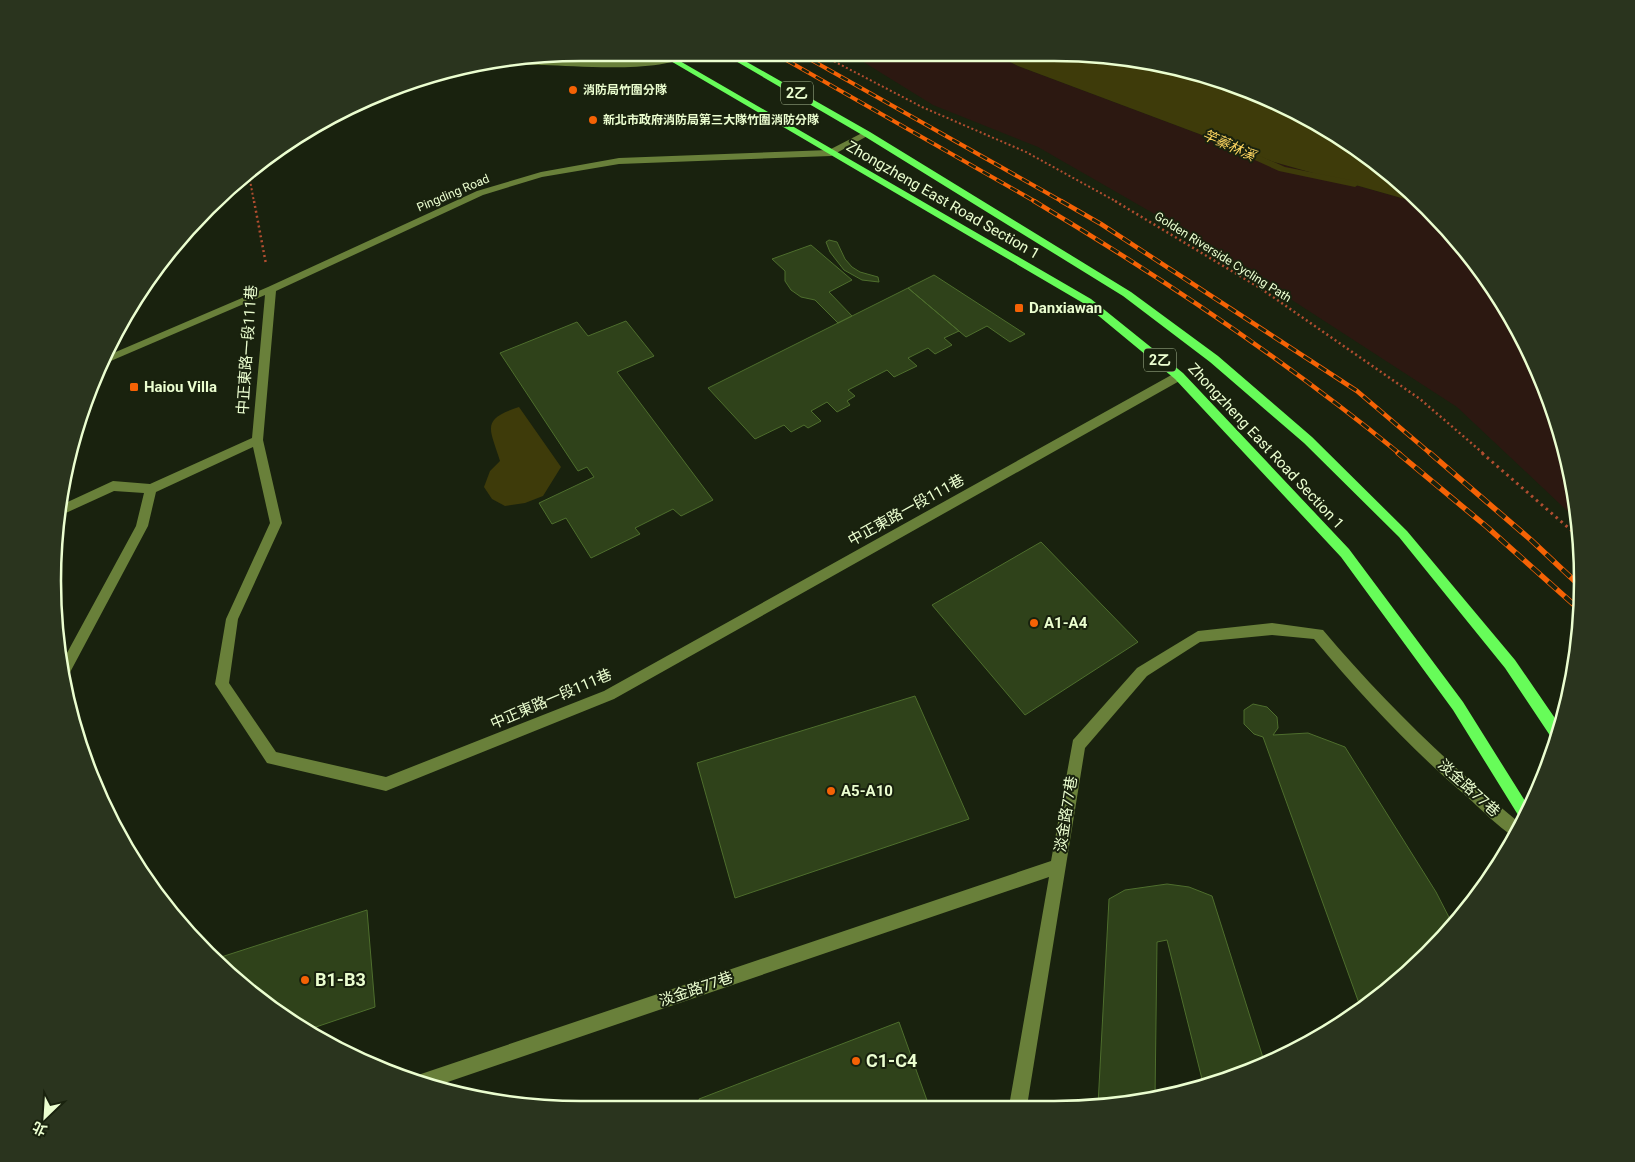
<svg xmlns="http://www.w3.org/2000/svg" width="1635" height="1162" viewBox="0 0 1635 1162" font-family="Roboto,'Noto Sans TC',sans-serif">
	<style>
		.green { fill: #2c1811 }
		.water { fill: #3e3b0a }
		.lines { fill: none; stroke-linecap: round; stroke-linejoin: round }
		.stream { fill: #3e3b0a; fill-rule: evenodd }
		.building { fill: #2f421a; stroke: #4e6e2d }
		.path-far2 { stroke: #b14e30; stroke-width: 2; stroke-dasharray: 2 2.5; stroke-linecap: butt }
		.path-far1 { stroke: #b14e30; stroke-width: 2.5; stroke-dasharray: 2 3; stroke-linecap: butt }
		.path { stroke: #b14e30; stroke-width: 3; stroke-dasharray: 2.5 4; stroke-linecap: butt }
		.minor { fill: #69803a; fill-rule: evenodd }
		.major { fill: #67fc59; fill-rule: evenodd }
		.rail-far2-casing { stroke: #f56205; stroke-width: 4 }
		.rail-far1-casing { stroke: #f56205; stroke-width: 4.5 }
		.rail-casing { stroke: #f56205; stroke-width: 5.5 }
		.rail-far2 { stroke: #19220e; stroke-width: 2.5; stroke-dasharray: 8; stroke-linecap: butt }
		.rail-far1 { stroke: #19220e; stroke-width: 3; stroke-dasharray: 9; stroke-linecap: butt }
		.rail { stroke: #19220e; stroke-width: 4; stroke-dasharray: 11; stroke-linecap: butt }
		.poi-dot { fill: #f56205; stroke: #19220e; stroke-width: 2 }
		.labels { text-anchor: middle; stroke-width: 4; stroke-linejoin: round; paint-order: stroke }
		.far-poi-label { font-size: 12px; font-weight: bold; fill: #ebfed0; stroke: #19220e; text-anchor: start }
		.far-street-label { font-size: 12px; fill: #ebfed0; stroke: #19220e }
		.shield { fill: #19220e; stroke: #acbc96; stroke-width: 1 }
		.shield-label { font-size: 14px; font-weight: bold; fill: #ebfed0 }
		.far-water-label { font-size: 14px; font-style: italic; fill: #fcd560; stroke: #19220e }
		.street-label { font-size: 15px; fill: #ebfed0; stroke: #19220e }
		.poi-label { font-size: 15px; font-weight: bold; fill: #ebfed0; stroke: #19220e; text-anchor: start }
		.near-poi-label { font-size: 18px; font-weight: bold; fill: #ebfed0; stroke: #19220e; text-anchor: start }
		.rim { fill: none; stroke: #ebfed0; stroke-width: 2.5 }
	</style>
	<rect width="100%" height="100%" fill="#19220e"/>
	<!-- green -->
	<path class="green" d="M849,53H992L1018,66L1274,162L1419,203L1451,232L1512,317L1554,411L1578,521L1457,407L1198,239L1038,147L933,105Z"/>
	<!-- water -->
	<path class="water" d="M992,53H1054L1157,63L1256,93L1318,123L1376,162L1419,203L1274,162L1018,66Z
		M519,407L561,467L543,496L525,503L505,506L492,499L484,487L490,471L500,461C490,428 480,420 519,407Z"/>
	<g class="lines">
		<!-- stream -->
		<path class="stream" d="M1218,137L1285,167L1355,181L1359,184L1355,187L1279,171L1215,142L1214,140Z"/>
	</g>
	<!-- building -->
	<path class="building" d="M829,240L837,242L845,259L852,267L860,272L878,277L879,282L862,280L844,270L830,252L826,242Z
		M811,245L852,280L829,292L852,316L838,323L815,300L801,297L791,290L785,281V271L772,259Z
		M934,275L1025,334L1010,342L987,326L966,337L908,288Z
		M908,288L959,331L944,338L952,345L935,354L928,348L908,358L917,366L894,377L887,370L848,390L855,396L847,401L850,405L837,412L827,402L811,411L821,421L808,428L804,425L791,432L784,425L755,439L708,388Z
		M626,321L654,356L617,372L713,500L681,516L673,509L635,528L640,534L591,558L566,518L552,524L539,503L594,477L587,467L578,471L500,353L577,322L588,336Z
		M1041,542L1138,642L1025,715L932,605Z
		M915,696L969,819L735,898L697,763Z
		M1253,704L1267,707L1277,717L1278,728L1273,735L1308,733L1345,747L1436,892L1453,925L1403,978L1360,1006L1263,737L1254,734L1244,724V710Z
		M1167,884L1189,887L1212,896L1265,1064L1204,1087L1167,940L1157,942L1155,1099L1123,1105H1098L1109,899L1125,890Z
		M367,910L375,1007L307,1030L259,1000L215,959Z
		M899,1022L929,1106L701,1107L699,1099Z"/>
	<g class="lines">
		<!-- path-far2 -->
		<path class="path-far2" d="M818,53L922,107L1026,152L1117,202
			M249,175L254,202"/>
		<!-- path-far1 -->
		<path class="path-far1" d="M254,201L266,264
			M1115,201L1260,288L1420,399L1484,454"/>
		<!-- path -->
		<path class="path" d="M1482,453L1579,537"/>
		<!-- minor -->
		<path class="minor" d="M683,53H693C666,74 578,66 544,65C534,64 519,66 510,62C567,54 626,71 683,53Z
			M864,132L871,134L831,156L619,164L542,177L483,195L276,291L263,440L282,523L238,619L229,683L276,752L386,777L604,691L1175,373H1183V379L614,699L386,791L267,763L215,684L226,619L270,523L253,447L156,492L148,526L67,678L62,680L61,664L136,526L144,493L114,491L57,517L59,506L113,481L150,484L252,438L265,295L99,366L104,357L268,287L477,191L541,172L619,158L829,150Z
			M1272,623L1323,630C1383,701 1449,765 1522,825L1514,837C1497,826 1481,809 1465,795C1410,748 1361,695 1314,639L1272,635L1200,642L1147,676L1085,748L1027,1106H1009L1049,877L433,1087L414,1080L415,1077L421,1074L1051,861L1073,740L1137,668L1198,631Z"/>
		<!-- major -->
		<path class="major" d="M657,53H666L1091,299L1183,373L1349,549L1463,702L1530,809L1523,823L1453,710L1341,557L1175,379L1083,303Z
			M722,53H731L870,132L1131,292L1218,356L1312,437L1407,531L1515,660L1561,727L1556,741L1553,740L1505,668L1399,537L1304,443L1210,362L1123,296L864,136Z"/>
		<defs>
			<path id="rail-far2" d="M774,53L1036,202
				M799,53L1063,202"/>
			<path id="rail-far1" d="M1034,201C1161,277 1285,360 1400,454
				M1061,201L1101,224L1357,391L1431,454"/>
			<path id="rail" d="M1398,453L1487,527L1581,611
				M1430,453L1531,540L1580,586"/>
		</defs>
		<!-- rail-far2 casing -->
		<use href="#rail-far2" class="rail-far2-casing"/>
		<!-- rail-far1 casing -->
		<use href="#rail-far1" class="rail-far1-casing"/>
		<!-- rail casing -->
		<use href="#rail" class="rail-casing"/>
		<!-- rail-far2 -->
		<use href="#rail-far2" class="rail-far2"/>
		<!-- rail-far1 -->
		<use href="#rail-far1" class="rail-far1"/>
		<!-- rail -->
		<use href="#rail" class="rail"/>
	</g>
	<!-- markers -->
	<g class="poi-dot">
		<circle cx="573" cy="90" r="5"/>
		<circle cx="593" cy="120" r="5"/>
		<rect x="1014" y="303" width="10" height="10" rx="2.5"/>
		<rect x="129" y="382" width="10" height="10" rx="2.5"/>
		<circle cx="1034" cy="623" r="5"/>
		<circle cx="831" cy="791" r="5"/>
		<circle cx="305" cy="980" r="5"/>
		<circle cx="856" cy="1061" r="5"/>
	</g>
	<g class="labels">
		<!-- far-poi labels -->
		<g class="far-poi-label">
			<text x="583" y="94">消防局竹圍分隊</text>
			<text x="603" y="124">新北市政府消防局第三大隊竹圍消防分隊</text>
		</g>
		<!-- far-street labels -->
		<g class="far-street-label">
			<text transform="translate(453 193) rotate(-23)" y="4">Pingding Road</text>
			<text transform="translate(1223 257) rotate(32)" y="4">Golden Riverside Cycling Path</text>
		</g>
		<!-- shield labels -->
		<g class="shield">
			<rect x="781" y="81.5" width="32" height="23" rx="4"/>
			<rect x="1144" y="348.5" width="32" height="23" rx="4"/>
		</g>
		<g class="shield-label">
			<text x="797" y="98">2乙</text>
			<text x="1160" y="365">2乙</text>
		</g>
		<!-- far-water labels -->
		<g class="far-water-label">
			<text transform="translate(1229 145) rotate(24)" y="5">竿蓁林溪</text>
		</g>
		<!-- street labels -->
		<g class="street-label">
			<text transform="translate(943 200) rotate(30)" y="5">Zhongzheng East Road Section 1</text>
			<text transform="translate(247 350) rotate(-86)" y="5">中正東路一段111巷</text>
			<text transform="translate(1266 446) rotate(47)" y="5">Zhongzheng East Road Section 1</text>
			<text transform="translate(906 510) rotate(-29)" y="5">中正東路一段111巷</text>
			<text transform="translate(551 699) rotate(-23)" y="5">中正東路一段111巷</text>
			<text transform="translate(1469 788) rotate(42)" y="5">淡金路77巷</text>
			<text transform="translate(1066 814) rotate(-81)" y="5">淡金路77巷</text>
			<text transform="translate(696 989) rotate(-19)" y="5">淡金路77巷</text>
		</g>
		<!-- poi labels -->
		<g class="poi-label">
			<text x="1029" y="313">Danxiawan</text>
			<text x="144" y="392">Haiou Villa</text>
			<text x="1044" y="628">A1-A4</text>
			<text x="841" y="796">A5-A10</text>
		</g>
		<!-- near-poi labels -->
		<g class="near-poi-label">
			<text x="315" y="986">B1-B3</text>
			<text x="866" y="1067">C1-C4</text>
		</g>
	</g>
	<!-- crop -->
	<path d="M0 0H1635V1162H0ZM581 61H1054A520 520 0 0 1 1574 581V581A520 520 0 0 1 1054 1101H581A520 520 0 0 1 61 581V581A520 520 0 0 1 581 61Z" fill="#2a341e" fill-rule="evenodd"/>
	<path class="rim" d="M581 61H1054A520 520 0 0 1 1574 581V581A520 520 0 0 1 1054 1101H581A520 520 0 0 1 61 581V581A520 520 0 0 1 581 61Z"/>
	<!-- north arrow -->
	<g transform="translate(45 1117) rotate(205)" stroke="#19220e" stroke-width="4" paint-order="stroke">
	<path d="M0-4L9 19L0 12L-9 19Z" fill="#ebfed0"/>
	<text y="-8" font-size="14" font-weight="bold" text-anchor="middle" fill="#ebfed0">北</text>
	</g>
</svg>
